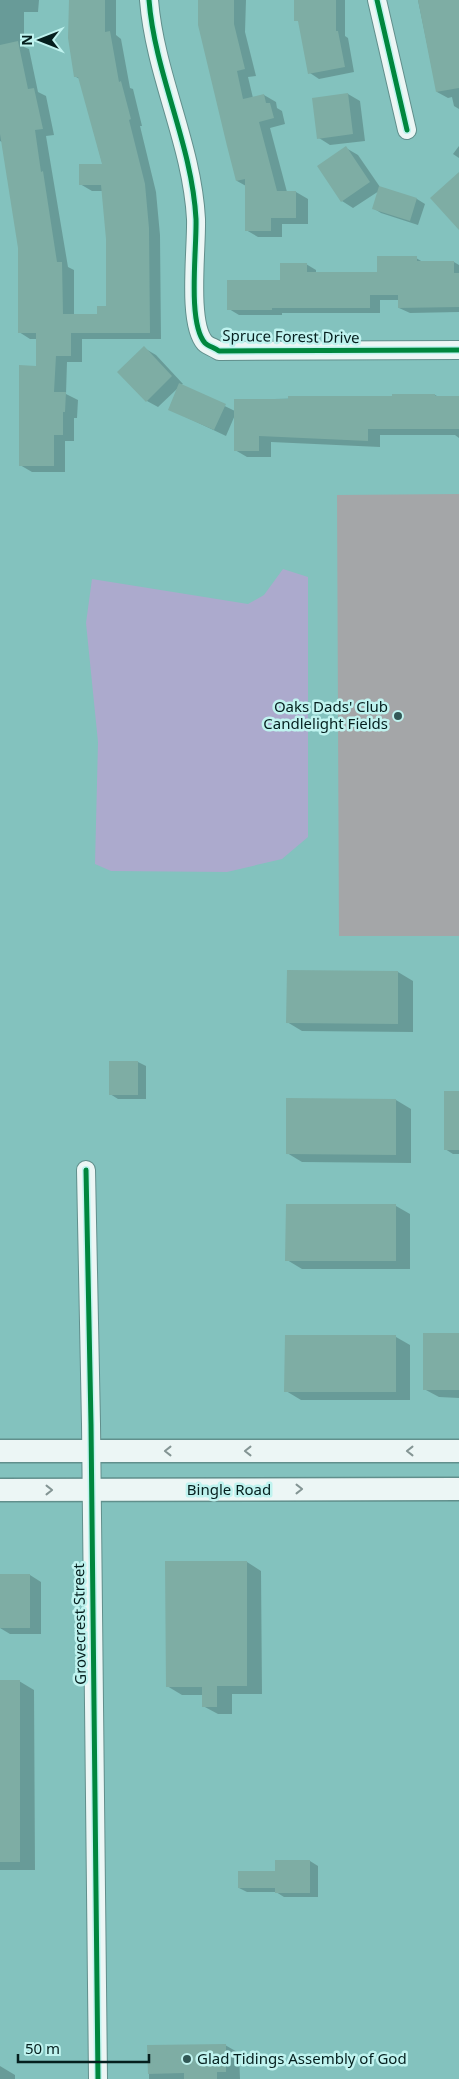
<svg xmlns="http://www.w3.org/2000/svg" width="459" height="2079" viewBox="0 0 459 2079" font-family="'Noto Sans',sans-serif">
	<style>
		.green { fill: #a4a6a8 }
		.water { fill: #acaacd }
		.shadow { fill: #0003 }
		.building { fill: #7eada4 }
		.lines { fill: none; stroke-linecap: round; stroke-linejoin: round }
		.minor-casing { stroke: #618f8c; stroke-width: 20 }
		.major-casing { stroke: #618f8c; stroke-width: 25 }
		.minor { stroke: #ecf6f5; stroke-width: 18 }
		.major { stroke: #ecf6f5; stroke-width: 22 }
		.cycleway-casing { stroke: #bff3ef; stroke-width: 8 }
		.cycleway { stroke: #00873e; stroke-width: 5 }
		.oneway { stroke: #849594 }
		.poi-dot { fill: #315856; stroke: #bff3ef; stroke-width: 2 }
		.labels { text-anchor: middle; stroke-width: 5; stroke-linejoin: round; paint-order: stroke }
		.street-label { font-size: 15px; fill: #051f1e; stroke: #bff3ef }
		.poi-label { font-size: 15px; fill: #051f1e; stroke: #bff3ef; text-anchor: end }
	</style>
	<rect width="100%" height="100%" fill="#83c2be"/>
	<!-- green -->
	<path class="green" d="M459,494V936H339L337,495Z"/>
	<!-- water -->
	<path class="water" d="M283,569L308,577V837L282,859L227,872L111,871L95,864L98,742L86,623L92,579L248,604L264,595Z"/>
	<!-- shadow -->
	<path class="shadow" d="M0,0H39L38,12H24V47L29,49L38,92L46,96L54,135L46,136L68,267L74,270V316H98L107,308V239L103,191H92L80,184L103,166L80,79L76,77L69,0H116V35L121,39L130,88L133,89L142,126H140L156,192L160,235L161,339H82V362H67L66,394L78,400L77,418H74V441H65V472H32L20,465L37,367V339H30L19,332V248L2,142L0,141Z
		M199,0H246L245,32L256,76L248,77L253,98L264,95L276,102L277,108L282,111L285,124L270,128L287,192H296L308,199V224H282V237H258L246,230V186L237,181Z
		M296,0H345V36L348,38L354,72L319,79L310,73L300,22L296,20Z
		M418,0H459V109L454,106L452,97L448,98L437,92Z
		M348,94L360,101L365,141L330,145L319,138Z
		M459,146V158L453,154Z
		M346,148L358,155L380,187L417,199L425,204L418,225L381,213L373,208L379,191L353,208L342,201Z
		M416,258L423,262H454L459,265V312L410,313L399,308V300H380V313H282V315H239L229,309L281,282L306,264L316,270V273H378Z
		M144,348L156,355L183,384L181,385L235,411V400L435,395L439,397H459V438L455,435H380V447L271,442V457H247L235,450V415L226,436L169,409L178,388L158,407L147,401Z
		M288,971L398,972L413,981V1032L302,1031L287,1022Z
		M110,1062H138L146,1066V1099H118L110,1094Z
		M459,1093V1154H453L445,1149Z
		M396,1100L411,1109V1163L302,1162L287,1153Z
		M396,1206L410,1214V1269H302L287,1260Z
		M459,1334V1398L439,1397L424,1389Z
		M396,1337L410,1345V1400H301L286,1391Z
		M247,1562L261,1571L262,1694H232V1714H218L203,1706V1695H182L167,1686Z
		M0,1575H30L41,1582V1634H10L0,1628Z
		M19,1681L34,1690L35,1870H0V1682Z
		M310,1861L318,1866V1897H284L276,1892H247L239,1888L276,1872Z
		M225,2045L239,2053L240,2079H149V2046Z
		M0,2066L15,2075V2079H0Z"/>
	<!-- building -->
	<path class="building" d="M69,0H105V32L110,31L119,82L121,81L131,119L129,120L145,184L149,228L150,333H71V356H56L54,392H66L65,412H63V435H54V466H19V365L36,366V333H18V248L0,134V45L18,41L28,89L34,88L43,129L35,130L41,172L43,171L57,262H62L63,314H97V306H106V239L101,185H79V164H102L78,77H74L68,38Z
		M198,0H234V24L245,69L237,71L243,99L264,94L266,103H270L274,118L259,122L277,191H296V218H271V231H245V179L236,181L227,146L198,25Z
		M294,0H336V31H338L345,67L308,74L298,21H294Z
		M418,0H459V88L436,92Z
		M348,93L353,134L317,139L312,98Z
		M346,146L370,182L341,202L317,166Z
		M459,172V230L430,198Z
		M379,186L417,198L410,221L372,209Z
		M377,256H417V261H454V273H459V307L398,308V295H370V308H272V310H227V280H280V263H307V272H377Z
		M144,346L172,376L146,402L117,372Z
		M179,383L226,404L214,430L168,410Z
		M392,394H435V396H459V429H368V441L259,436V451H234V399H288V396H392Z
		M287,970L398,971V1024L286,1023Z
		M109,1061H138V1095H109Z
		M444,1091H459V1150H444Z
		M286,1098L396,1099V1155L286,1154Z
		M286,1204H396V1261H285Z
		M423,1333H459V1390H423Z
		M285,1335H396V1392H284Z
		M165,1561H247V1686H217V1707H202V1687H166Z
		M0,1574H30V1628H0Z
		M0,1680H20V1862H0Z
		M275,1860H310V1893H275V1888H238V1871H275Z
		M226,2044V2072H217V2079H184V2073L148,2074L147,2045Z"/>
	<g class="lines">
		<defs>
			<path id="minor" d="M149,0C155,75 192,144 196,219C197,248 187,323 205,343C208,346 215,348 219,351L459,350
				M377,0L407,130
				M86,1170L91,1424L98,2079"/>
			<path id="major" d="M0,1451H459
				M0,1490L459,1489"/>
		</defs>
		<!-- minor casing -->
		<use href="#minor" class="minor-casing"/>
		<!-- major casing -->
		<use href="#major" class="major-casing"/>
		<!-- minor -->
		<use href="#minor" class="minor"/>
		<!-- major -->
		<use href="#major" class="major"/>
		<defs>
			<path id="cycleway" d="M149,0C155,75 192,144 196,219C197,248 187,323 205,343C208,346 215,348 219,351L459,350
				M377,0L407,130
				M86,1170L91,1424L98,2079"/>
		</defs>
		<!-- cycleway casing -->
		<use href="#cycleway" class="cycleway-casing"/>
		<!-- cycleway -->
		<use href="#cycleway" class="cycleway"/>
	</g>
	<!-- one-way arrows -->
	<defs><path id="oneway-chevron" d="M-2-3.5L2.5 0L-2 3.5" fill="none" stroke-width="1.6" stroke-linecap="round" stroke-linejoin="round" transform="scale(1.25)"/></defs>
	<g class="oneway">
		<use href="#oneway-chevron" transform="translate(168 1451) rotate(180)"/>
		<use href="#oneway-chevron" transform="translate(248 1451) rotate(180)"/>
		<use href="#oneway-chevron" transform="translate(410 1451) rotate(180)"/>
		<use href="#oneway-chevron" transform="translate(299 1489)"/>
		<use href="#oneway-chevron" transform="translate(49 1490)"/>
	</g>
	<!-- markers -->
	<g class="poi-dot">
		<circle cx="398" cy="716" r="5"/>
		<circle cx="187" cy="2059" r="5"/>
	</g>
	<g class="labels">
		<!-- street labels -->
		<g class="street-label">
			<text transform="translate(291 337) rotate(1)" y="5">Spruce Forest Drive</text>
			<text x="229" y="1495">Bingle Road</text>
			<text transform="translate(80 1624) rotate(-91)" y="5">Grovecrest Street</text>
		</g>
		<!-- poi labels -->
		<g class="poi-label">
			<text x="388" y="712">Oaks Dads' Club<tspan x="388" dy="17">Candlelight Fields</tspan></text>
			<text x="197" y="2064" text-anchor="start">Glad Tidings Assembly of God</text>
		</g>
	</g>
	<!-- north arrow -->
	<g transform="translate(40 40) rotate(270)" stroke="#bff3ef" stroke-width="4" paint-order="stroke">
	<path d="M0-4L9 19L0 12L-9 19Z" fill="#051f1e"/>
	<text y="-8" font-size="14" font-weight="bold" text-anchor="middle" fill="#051f1e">N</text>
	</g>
	<!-- scale -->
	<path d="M18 2054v8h131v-8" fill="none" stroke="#051f1e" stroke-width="2.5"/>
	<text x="25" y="2054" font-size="15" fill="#051f1e" stroke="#bff3ef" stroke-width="4" paint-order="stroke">50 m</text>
</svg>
